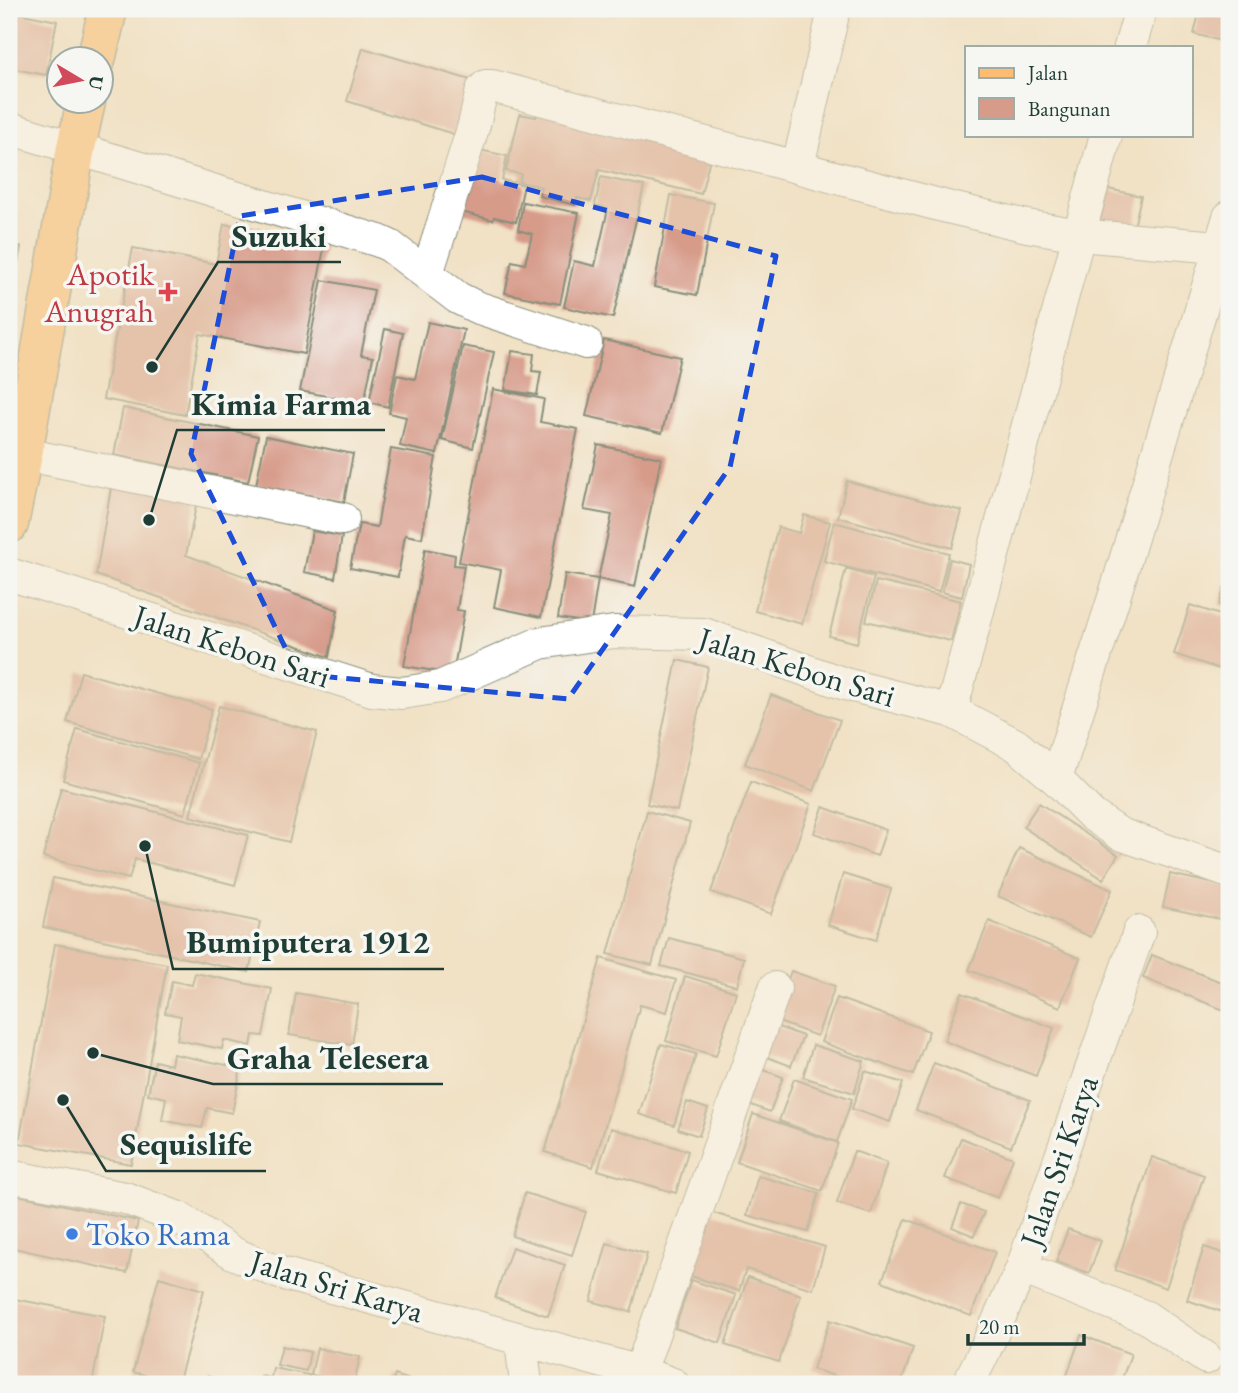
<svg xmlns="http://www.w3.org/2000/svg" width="1238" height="1393" viewBox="0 0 1238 1393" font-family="'EB Garamond',serif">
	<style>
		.building { fill: #d79b8a }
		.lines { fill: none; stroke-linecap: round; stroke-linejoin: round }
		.street-casing { stroke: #888f7c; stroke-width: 34 }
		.primary-casing { stroke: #888f7c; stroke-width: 41 }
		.street { stroke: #fff; stroke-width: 32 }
		.primary { stroke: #fdbc6f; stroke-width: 38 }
		.marked { fill: none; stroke: #1d4ed8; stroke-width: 5; stroke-dasharray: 14 9; stroke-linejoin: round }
		.health-dot { fill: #e0444e; stroke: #f6f6f2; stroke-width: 2.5 }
		.shop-dot { fill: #3f7fe0; stroke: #f6f6f2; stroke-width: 2.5 }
		.labels { text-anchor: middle; stroke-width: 7; stroke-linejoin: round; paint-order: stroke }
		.health-label { font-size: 32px; fill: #be3a42; stroke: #f6f6f2; text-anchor: end }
		.street-label { font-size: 32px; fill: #1f3d34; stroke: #f6f6f2 }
		.shop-label { font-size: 32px; fill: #366cbe; stroke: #f6f6f2; text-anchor: start }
		.leader { fill: none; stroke: #1f3d34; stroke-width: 2.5 }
		.callout-dot { fill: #1f3d34; stroke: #f6f6f2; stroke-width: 2.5 }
		.callout-label { font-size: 33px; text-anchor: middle; font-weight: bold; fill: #1f3d34; stroke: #f6f6f2; stroke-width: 7; stroke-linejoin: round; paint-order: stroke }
	</style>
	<rect width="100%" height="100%" fill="#f6f6f2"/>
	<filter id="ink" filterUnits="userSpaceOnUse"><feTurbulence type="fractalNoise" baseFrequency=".0143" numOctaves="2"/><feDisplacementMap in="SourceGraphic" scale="14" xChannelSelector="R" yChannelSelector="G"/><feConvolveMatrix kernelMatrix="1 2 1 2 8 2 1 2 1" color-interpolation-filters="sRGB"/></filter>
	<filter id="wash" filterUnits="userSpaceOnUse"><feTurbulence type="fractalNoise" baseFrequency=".00686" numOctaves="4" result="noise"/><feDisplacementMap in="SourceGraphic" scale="28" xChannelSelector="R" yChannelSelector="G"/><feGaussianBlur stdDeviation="1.57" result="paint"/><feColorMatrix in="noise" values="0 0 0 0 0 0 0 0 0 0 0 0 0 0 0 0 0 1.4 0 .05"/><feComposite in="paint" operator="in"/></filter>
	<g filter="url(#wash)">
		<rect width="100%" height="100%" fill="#f1e1c5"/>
		<g id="blocks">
			<!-- building -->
			<path class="building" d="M1200,9H1229V43L1194,34Z
				M13,12L57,21L46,75L9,68V35Z
				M363,48L477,82L460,136L347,101Z
				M538,110L712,150L701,194L599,170L591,201L577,198L575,205L539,196L541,187L519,182L521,174L506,171L520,114L536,117Z
				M9,148L18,150L10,196L9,195Z
				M475,149L507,156L502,180L524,185L516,222L494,217L493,220L461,212Z
				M601,177L644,186L613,318L564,307L574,261L595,266L608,209L595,205Z
				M1108,189L1141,196L1132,236L1098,229Z
				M671,195L714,203L697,295L654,287Z
				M523,202L579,213L560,304L505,293L512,261L525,264L532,234L518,230Z
				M224,224L325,243L304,354L200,334L185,415L103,399L133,248L216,264Z
				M9,245L21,247L10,302H9Z
				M322,280L374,290L361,355L373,357L364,403L300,391Z
				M428,322L464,330L437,454L400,446L406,417L389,413L397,375L415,379Z
				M385,329L403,333L388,407L369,402Z
				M604,340L680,357L662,433L586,416Z
				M463,346L494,352L473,448L442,440Z
				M512,351L534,354L532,371L541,372L537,395L505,390Z
				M493,389L544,399L540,422L578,429L541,617L494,607L501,570L459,562Z
				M123,408L258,436L248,482L114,455Z
				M266,436L353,454L344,502L256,485Z
				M598,445L661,458L635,587L598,579L612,515L584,510Z
				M391,449L436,457L422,538L405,535L398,577L350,568L359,524L377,527Z
				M847,481L962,511L952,548L838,517Z
				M112,482L198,496L186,555L338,610L329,657L96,575Z
				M804,515L830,522L802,624L755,611L778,527L799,533Z
				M834,522L949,553L939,592L824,561Z
				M312,531L342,536L335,578L304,572Z
				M425,549L455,555L454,565L464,566L457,610L464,611L453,674L404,666Z
				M950,559L969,564L962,597L942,592Z
				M846,569L874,577L857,643L829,636Z
				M565,574L598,579L591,623L558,618Z
				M1229,574V608L1219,605Z
				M876,581L961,601L951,641L866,621Z
				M1190,605L1229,618V672L1174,654Z
				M677,660L708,667L677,811L647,804Z
				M81,672L212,709L198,759L67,722Z
				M771,695L840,720L814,791L745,764Z
				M219,706L317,732L289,842L190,816Z
				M77,729L199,763L185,814L63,780Z
				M751,782L811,804L771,914L711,892Z
				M61,788L248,835L235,885L135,859L129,879L43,857Z
				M1039,803L1118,855L1103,879L1023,827Z
				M823,807L886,830L877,856L814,833Z
				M647,811L690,823L652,965L608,954Z
				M1019,848L1112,890L1091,937L998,896Z
				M843,874L891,889L876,940L828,925Z
				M1170,874L1229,887V921L1163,907Z
				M53,878L260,922L249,972L43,927Z
				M989,921L1080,958L1060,1007L969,970Z
				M669,938L744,958L737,986L661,966Z
				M55,944L167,964L131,1164L19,1143Z
				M1152,955L1229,985V1012L1143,978Z
				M601,958L676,980L667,1012L640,1005L593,1167L545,1152Z
				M791,971L835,986L817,1036L773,1020Z
				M195,973L272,989L263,1036L253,1035L251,1046L224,1040L222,1049L177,1040L181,1016L165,1013L172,981L192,985Z
				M685,976L736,992L716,1056L666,1041Z
				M296,993L358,1004L352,1045L289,1035Z
				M962,993L1054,1028L1036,1076L944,1041Z
				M837,998L929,1031L913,1075L821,1042Z
				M770,1024L803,1036L791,1066L759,1054Z
				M661,1044L696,1054L674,1125L639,1114Z
				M813,1045L864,1061L854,1093L803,1077Z
				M173,1054L241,1068L232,1113L207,1108L202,1128L162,1120L166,1098L148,1094L155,1061L171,1065Z
				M934,1063L1030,1100L1011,1147L916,1110Z
				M755,1067L783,1077L770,1112L743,1102Z
				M865,1071L903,1083L890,1122L852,1109Z
				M794,1079L852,1099L837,1142L779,1121Z
				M687,1102L708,1109L699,1136L678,1129Z
				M753,1114L838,1143L822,1191L737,1162Z
				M611,1128L688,1151L676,1193L598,1170Z
				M961,1138L1013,1158L998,1198L945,1178Z
				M854,1151L887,1163L871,1214L837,1203Z
				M1152,1157L1204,1175L1166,1288L1115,1270Z
				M758,1176L819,1193L808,1232L747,1215Z
				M9,1193L138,1221L127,1273L9,1247Z
				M525,1193L586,1212L572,1255L512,1236Z
				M961,1204L984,1212L974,1236L952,1227Z
				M710,1212L825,1247L813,1289L746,1269L739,1291L691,1276Z
				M906,1219L995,1252L971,1316L882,1281Z
				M1068,1229L1101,1241L1089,1273L1056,1262Z
				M607,1243L647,1254L631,1312L591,1301Z
				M512,1247L565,1265L548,1316L495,1298Z
				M1204,1247L1229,1255V1314L1187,1300Z
				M159,1277L204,1290L178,1384L133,1372Z
				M748,1277L801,1295L779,1362L725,1345Z
				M691,1280L736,1295L720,1343L675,1328Z
				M9,1298L105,1316L92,1384H9Z
				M830,1320L913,1348L901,1384H859L813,1369Z
				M1081,1335L1131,1354L1120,1384H1064Z
				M282,1346L310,1352L306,1371L277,1365Z
				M317,1348L360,1357L354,1384L311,1375Z
				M273,1368L309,1375L308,1384H260L261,1376L271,1378Z
				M395,1375L422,1384H392Z
				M207,1376L228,1381V1384H205Z"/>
		</g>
	</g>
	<g filter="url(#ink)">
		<use href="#blocks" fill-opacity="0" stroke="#888f7c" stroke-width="2"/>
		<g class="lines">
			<defs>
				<path id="street" d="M1130,47L1141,9
					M9,128L379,241L390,246L458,298L476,307L586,343
					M798,166L832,19L831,10L829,9
					M427,274L474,125L482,90L486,86H492L943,206L1027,226L1079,235L1229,248
					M23,454L343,519
					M9,574L372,690L402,693L440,687L540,643L614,632L704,634L845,684L951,711L1016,745L1056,779L1092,815L1120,834L1229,872
					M951,711L1106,135
					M1056,779L1115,594L1229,217
					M9,1176L125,1198L179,1218L233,1253L277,1272L640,1372L673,1384
					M1022,1268L1146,1317L1206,1358
					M521,1340L526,1384
					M640,1372L775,988
					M968,1384L983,1354L1022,1268L1139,932"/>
				<path id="primary" d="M96,60L108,9
					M9,524L23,454L76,147L86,102"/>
			</defs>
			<!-- street casing -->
			<use href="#street" class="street-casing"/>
			<!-- primary casing -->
			<use href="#primary" class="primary-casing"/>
			<!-- street -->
			<use href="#street" class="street"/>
			<!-- primary -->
			<use href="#primary" class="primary"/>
		</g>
	</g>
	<!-- marked area -->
	<path d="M0 0H1238V1393H0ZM482,177L776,256L730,467L568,699L298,674L191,454L240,216Z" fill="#f1e1c5" fill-opacity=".55" fill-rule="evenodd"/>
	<path class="marked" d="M482,177L776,256L730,467L568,699L298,674L191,454L240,216Z"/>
	<!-- markers -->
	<path class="health-dot" d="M164.5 281.5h7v7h7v7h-7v7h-7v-7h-7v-7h7z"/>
	<circle class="shop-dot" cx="72" cy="1234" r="7"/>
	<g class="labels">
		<!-- health labels -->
		<g class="health-label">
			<text x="154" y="285">Apotik<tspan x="154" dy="37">Anugrah</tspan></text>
		</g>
		<!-- street labels -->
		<g class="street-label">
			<text transform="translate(232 646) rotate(18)" y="11">Jalan Kebon Sari</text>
			<text transform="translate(797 667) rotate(17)" y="11">Jalan Kebon Sari</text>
			<text transform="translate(1059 1161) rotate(-71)" y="11">Jalan Sri Karya</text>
			<text transform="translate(337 1286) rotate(17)" y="11">Jalan Sri Karya</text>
		</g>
		<!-- shop labels -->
		<g class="shop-label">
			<text x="86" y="1245">Toko Rama</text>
		</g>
	</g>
	<!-- callouts -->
	<path class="leader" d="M152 367L218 262H341M149 520L177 430H385M145 846L173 969H444M93 1053L213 1084H443M63 1100L106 1171H266"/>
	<g class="callout-dot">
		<circle cx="152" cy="367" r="7"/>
		<circle cx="149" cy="520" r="7"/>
		<circle cx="145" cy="846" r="7"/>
		<circle cx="93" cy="1053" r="7"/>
		<circle cx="63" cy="1100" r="7"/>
	</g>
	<g class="callout-label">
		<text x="279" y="247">Suzuki</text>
		<text x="281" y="415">Kimia Farma</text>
		<text x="308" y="953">Bumiputera 1912</text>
		<text x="328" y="1069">Graha Telesera</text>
		<text x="186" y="1155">Sequislife</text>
	</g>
	<!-- margin -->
	<rect width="1238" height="1393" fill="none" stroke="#f6f6f2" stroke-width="35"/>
	<!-- legend -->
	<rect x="965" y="46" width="228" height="91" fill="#f6f6f2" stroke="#a0aca6" stroke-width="2"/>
	<rect x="979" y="68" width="35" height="10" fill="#fdbc6f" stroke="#a0aca6" stroke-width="2"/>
	<text x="1028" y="80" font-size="21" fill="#1f3d34">Jalan</text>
	<rect x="979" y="98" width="35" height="21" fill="#d79b8a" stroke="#a0aca6" stroke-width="2"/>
	<text x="1028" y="116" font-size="21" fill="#1f3d34">Bangunan</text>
	<!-- north arrow -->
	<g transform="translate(80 80) rotate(100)"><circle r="33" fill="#f6f6f2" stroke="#a0aca6" stroke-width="2"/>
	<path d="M0-5L12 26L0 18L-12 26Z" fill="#d1495b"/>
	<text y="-10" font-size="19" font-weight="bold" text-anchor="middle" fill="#1f3d34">U</text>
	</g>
	<!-- scale -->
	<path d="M968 1334v10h116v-10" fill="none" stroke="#1f3d34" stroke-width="3.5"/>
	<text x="979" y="1334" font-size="21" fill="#1f3d34" stroke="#f6f6f2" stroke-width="5" paint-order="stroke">20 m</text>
</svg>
